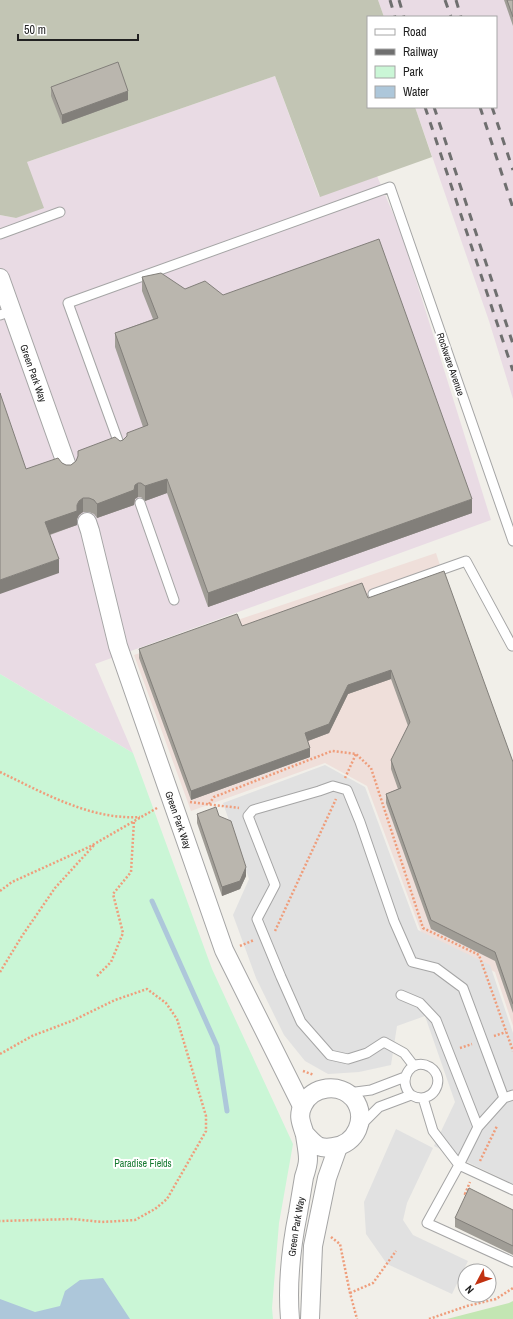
<svg xmlns="http://www.w3.org/2000/svg" width="513" height="1319" viewBox="0 0 513 1319" font-family="'Archivo Narrow',sans-serif">
	<style>
		.commercial { fill: #efdfda }
		.industrial { fill: #e9dbe4 }
		.construction { fill: #c2c5b4 }
		.grass { fill: #c3e6b3 }
		.park { fill: #caf6d6 }
		.parking { fill: #e1e1e1 }
		.water { fill: #adc7da }
		.lines { fill: none; stroke-linecap: round; stroke-linejoin: round }
		.stream { stroke: #adc7da; stroke-width: 5 }
		.lane-casing { stroke: #a5a5a5; stroke-width: 11 }
		.street-casing { stroke: #a5a5a5; stroke-width: 20 }
		.path { stroke: #ef9d7b; stroke-width: 2.5; stroke-dasharray: 2 2; stroke-linecap: butt }
		.lane { stroke: #fff; stroke-width: 9 }
		.street { stroke: #fff; stroke-width: 18 }
		.rail { stroke: #6f6f6f; stroke-width: 3; stroke-dasharray: 8 8; stroke-linecap: butt }
		.wall { fill: #a09d96 }
		.shaded-wall { fill: #827f7a }
		.building { fill: #bab6ae; stroke: #827f7a }
		.labels { text-anchor: middle; stroke-width: 4; stroke-linejoin: round; paint-order: stroke }
		.street-label { font-size: 10px; fill: #212121; stroke: #fff }
		.park-label { font-size: 10px; fill: #167930; stroke: #fff }
	</style>
	<rect width="100%" height="100%" fill="#f1efe9"/>
	<!-- commercial -->
	<path class="commercial" d="M436,553L513,789V1026L495,972L423,937L367,786L325,763L191,811L134,655Z"/>
	<!-- industrial -->
	<path class="industrial" d="M378,0H513V399L489,321L415,107H496V17H384Z
		M275,76L319,196L377,176L401,232L491,520L95,664L133,753L0,674V215L16,218L27,162Z"/>
	<!-- construction -->
	<path class="construction" d="M0,0H378L384,17H368V107H415L432,157L320,197L275,76L27,162L44,208L16,218L0,215Z"/>
	<!-- grass -->
	<path class="grass" d="M513,1301V1319H447L509,1303Z"/>
	<!-- park -->
	<path class="park" d="M0,674L133,753L212,969L293,1144L279,1223L272,1308L273,1319H0Z"/>
	<!-- parking -->
	<path class="parking" d="M325,765L365,787L418,930L490,965L513,1033V1184L434,1146L455,1102L425,1016L397,1026L391,1065L359,1072L328,1074L305,1061L284,1035L256,978L233,915L249,879L223,803Z
		M396,1129L433,1148L407,1203L403,1220L413,1235L468,1261L452,1294L387,1264L366,1234L364,1202Z"/>
	<!-- water -->
	<path class="water" d="M103,1278L130,1319H0V1299L35,1312L60,1306L65,1291L80,1280Z"/>
	<g class="lines">
		<!-- stream -->
		<path class="stream" d="M152,901L217,1046L227,1111"/>
		<defs>
			<path id="lane" d="M0,234L60,212
				M0,315L12,311
				M121,449L68,303L390,187L513,541
				M140,503L174,600
				M373,594L466,561L512,646
				M401,995L420,1003L436,1020L478,1127L459,1165L427,1223L513,1262
				M414,1066L404,1053L384,1042L367,1053L348,1059L330,1055L301,1022L281,977L257,919L275,885L248,816L253,810L319,791L333,786L347,790L360,822L394,921L412,962L436,968L463,988L504,1098L513,1095
				M348,1093L371,1090L405,1077
				M423,1098L433,1131L459,1165L513,1190
				M361,1125L379,1107L411,1095C432,1107 448,1079 430,1067C412,1056 396,1080 411,1095
				M478,1127L504,1098"/>
			<g id="street">
				<path id="s1" d="M0,278L68,469"/>
				<path id="s2" d="M87,522L90,531L118,646L224,950L302,1106"/>
				<path id="s3" d="M290,1319C287,1284 291,1248 298,1213C300,1201 302,1189 304,1177C306,1171 308,1165 308,1159C308,1152 306,1142 305,1135C302,1124 297,1117 303,1105C312,1086 340,1082 354,1099C368,1118 356,1145 333,1147C328,1148 323,1148 318,1146C313,1143 309,1138 305,1134"/>
				<path d="M310,1319L313,1246L327,1178L338,1147"/>
			</g>
		</defs>
		<!-- lane casing -->
		<use href="#lane" class="lane-casing"/>
		<!-- street casing -->
		<use href="#street" class="street-casing"/>
		<!-- path -->
		<path class="path" d="M0,772C44,793 90,820 140,817
			M345,778L356,754
			M190,802L239,808
			M209,804L214,797L332,751L356,754L371,768L423,928L479,955L513,1051
			M0,891L12,882L89,847L157,808
			M275,931L336,799
			M240,946L254,940
			M0,972L22,936L55,888L95,844
			M97,976L111,962L123,933L113,894L131,872L134,821
			M494,1036L506,1032
			M460,1048L472,1044
			M0,1054L32,1036L74,1020L115,1000L147,989L166,1003L177,1019L206,1116V1131L167,1199L155,1209L135,1220L102,1222L73,1219L0,1221
			M303,1071L314,1075
			M480,1161L497,1126
			M469,1195L465,1194L470,1182
			M331,1237L340,1244L350,1293L357,1319
			M350,1293L373,1283L396,1251
			M429,1319L467,1306L496,1299L513,1288"/>
		<!-- lane -->
		<use href="#lane" class="lane"/>
		<!-- street -->
		<use href="#street" class="street"/>
		<!-- rail -->
		<path class="rail" d="M390,0L395,17
			M399,0L404,17
			M445,0L451,17
			M456,0L461,17
			M425,107L513,371
			M434,107L513,344
			M480,107L513,208
			M492,107L513,170"/>
	</g>
	<!-- wall -->
	<path class="wall" d="M504,0H513V26Z
		M51,87L128,100L62,124L51,96Z
		M142,277L472,513L208,607L167,493L145,501L141,497H138L135,499L134,505L97,518L94,514L89,512H83L79,515L77,519V525L50,535L59,573L26,469L62,463L66,465H71L76,461L78,458V451L120,441L123,440L143,427L115,347V333L153,319L142,291Z
		M368,598L513,762V1013L495,961L431,929L386,803V794L398,789L391,769V760L408,726L391,679L348,694L329,733L308,741L310,757L191,800L139,658V649Z
		M197,814L219,816L246,876L240,889L222,896L197,823Z
		M513,1210V1255L455,1227V1218Z"/>
	<!-- shaded-wall -->
	<path class="shaded-wall" d="M128,91V100L62,124V115Z
		M167,479V493L145,501V486Z
		M138,483V497L135,499L134,505L97,518V504Z
		M83,498V512L79,515L77,519V525L45,536V522L77,505L79,501Z
		M472,499V513L208,607V593Z
		M59,559V573L0,594V580Z
		M391,670V679L348,694L329,733L305,742V733L348,685Z
		M310,748V757L191,800V791Z
		M246,867V876L240,889L222,896V887Z"/>
	<!-- building -->
	<path class="building" d="M507,0H513V17Z
		M118,62L128,91L62,115L51,87Z
		M379,239L472,499L208,593L167,479L145,486L141,483H138L135,485L134,490L97,504L94,500L89,498H83L79,501L77,505V511L45,522L59,559L0,580V393L26,469L58,458L62,463L66,465H71L76,461L78,456V451L115,437L120,441L123,440L127,436V433L148,425L115,333L158,318L142,277L161,273L185,289L205,281L223,295Z
		M444,571L513,762V1004L495,952L431,920L386,794L401,788L391,760L410,722L391,670L348,685L329,724L305,733L310,748L191,791L139,649L237,614L242,626L362,583L368,598Z
		M216,807L219,816L231,821L246,867L240,881L222,887L197,814Z
		M469,1188L513,1210V1246L455,1218Z"/>
	<g class="labels">
		<!-- street labels -->
		<g class="street-label">
			<text transform="translate(451 364) rotate(71)" y="4">Rockware Avenue</text>
			<text dy="4" stroke="none"><textPath href="#s1" startOffset="101">Green Park Way</textPath></text>
			<text dy="4" stroke="none"><textPath href="#s2" startOffset="312">Green Park Way</textPath></text>
			<text dy="4" stroke="none"><textPath href="#s3" startOffset="93">Green Park Way</textPath></text>
		</g>
		<!-- park labels -->
		<g class="park-label">
			<text x="143" y="1167">Paradise Fields</text>
		</g>
	</g>
	<!-- legend -->
	<rect x="367" y="16" width="130" height="92" fill="#ffffff" stroke="#a6a6a6"/>
	<rect x="375" y="29" width="20" height="6" fill="#ffffff" stroke="#a6a6a6"/>
	<text x="403" y="36" font-size="12" fill="#212121">Road</text>
	<rect x="375" y="49" width="20" height="6" fill="#6f6f6f" stroke="#a6a6a6"/>
	<text x="403" y="56" font-size="12" fill="#212121">Railway</text>
	<rect x="375" y="66" width="20" height="12" fill="#caf6d6" stroke="#a6a6a6"/>
	<text x="403" y="76" font-size="12" fill="#212121">Park</text>
	<rect x="375" y="86" width="20" height="12" fill="#adc7da" stroke="#a6a6a6"/>
	<text x="403" y="96" font-size="12" fill="#212121">Water</text>
	<!-- north arrow -->
	<g transform="translate(477 1283) rotate(229)"><circle r="19" fill="#ffffff" stroke="#a6a6a6"/>
	<path d="M0-3L7 15L0 10L-7 15Z" fill="#c13211"/>
	<text y="-6" font-size="11" font-weight="bold" text-anchor="middle" fill="#212121">N</text>
	</g>
	<!-- scale -->
	<path d="M18 34v6h120v-6" fill="none" stroke="#212121" stroke-width="2"/>
	<text x="24" y="34" font-size="12" fill="#212121" stroke="#ffffff" stroke-width="3" paint-order="stroke">50 m</text>
</svg>
